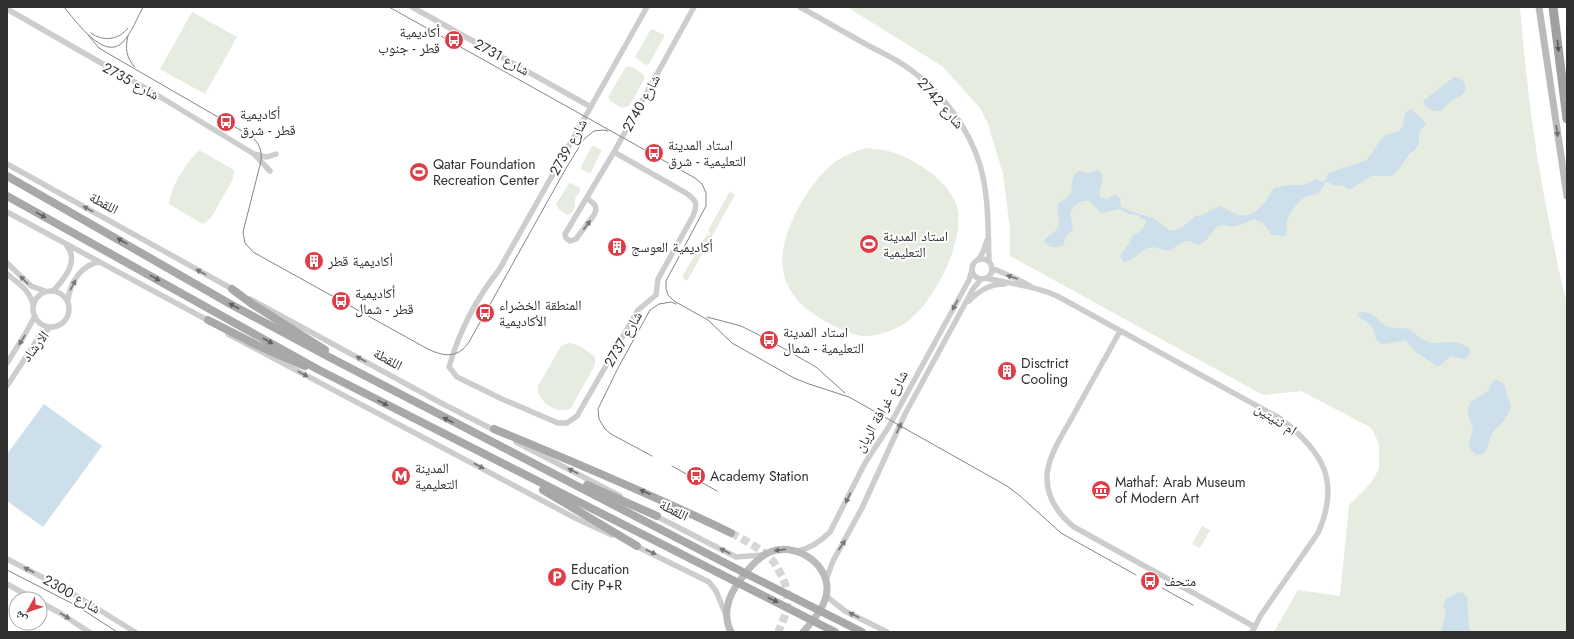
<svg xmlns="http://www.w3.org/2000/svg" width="1574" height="639" viewBox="0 0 1574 639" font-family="Jost,'Noto Naskh Arabic',sans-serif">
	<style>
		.green { fill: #e6ecdf }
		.water { fill: #cddfeb }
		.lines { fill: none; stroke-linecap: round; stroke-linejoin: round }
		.primary-tunnel { stroke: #d6d6d6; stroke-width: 8; stroke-dasharray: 8 4; stroke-linecap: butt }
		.minor { stroke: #cdcdcd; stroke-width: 5.5 }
		.secondary { stroke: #bababa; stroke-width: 7 }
		.primary { stroke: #a8a8a8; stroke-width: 8 }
		.trunk { stroke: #a0a0a0; stroke-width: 9 }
		.tram { stroke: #858585; stroke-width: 1 }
		.oneway { fill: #575757 }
		.oneway2 { fill: #6e6e6e }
		.oneway3 { fill: #777 }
		.oneway4 { fill: #606060 }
		.labels { text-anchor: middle; stroke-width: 4; stroke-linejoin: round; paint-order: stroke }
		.poi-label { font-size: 14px; fill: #303030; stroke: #fff; text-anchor: start }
		.street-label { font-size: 14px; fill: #303030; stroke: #fff }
	</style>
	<rect width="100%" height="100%" fill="#fff"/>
	<!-- green -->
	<path class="green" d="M847,7H1520C1526,81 1535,154 1550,226C1555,252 1560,278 1567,303V632H1274L1298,590L1340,596L1349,505L1371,483L1379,469V444L1373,431L1368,426L1301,391L1263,395L1010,256V229L1003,174L988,124L980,108L942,66Z
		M192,12L237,37L205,94L160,69Z
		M651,29L665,35L649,64L646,65L635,57Z
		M630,66L642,73L645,78L629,106L622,108L610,101L608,97L624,70L626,67Z
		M594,146L602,150L591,172L589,173L581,169V167L591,147Z
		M866,148C871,149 878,149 884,150C910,155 947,179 956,204C968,238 934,302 907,322C895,330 879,336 864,336C852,335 841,329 830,324C817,317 801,307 793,294C788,286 784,279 783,269C777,237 809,181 835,162C845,155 855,151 866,148Z
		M199,150L234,170L233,179L211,218L203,224L169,204C171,186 187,162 199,150Z
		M571,183L580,188V192C579,194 577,195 576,197C573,203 578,210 568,215L559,210L556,204C560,197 565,192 568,184Z
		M730,191L735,195L687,281L682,277L707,234L709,235L710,232L708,231Z
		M569,343C577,343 588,351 595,357V365L571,408C559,416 536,402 538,386L561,346Z
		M1202,526L1210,530L1200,548L1192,544Z"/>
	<!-- water -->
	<path class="water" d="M1454,77C1458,77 1460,78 1463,81C1472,93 1458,96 1450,102C1447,105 1445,108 1441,111C1433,112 1428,109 1423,103L1424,100Z
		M1411,109L1426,123L1419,133V145L1406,158L1398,171L1392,176H1371L1351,189H1347L1342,185L1334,186L1328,182H1325C1318,202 1311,189 1298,203C1294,207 1288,216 1287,222C1286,227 1288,232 1284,236L1272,235L1263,223L1254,219C1248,221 1241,225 1236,226C1229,228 1223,222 1217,227C1208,234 1211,240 1198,245C1195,244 1192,242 1189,241C1180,240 1175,249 1168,251C1162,250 1157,247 1152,247C1140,248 1135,262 1123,262L1120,255L1129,244L1133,235C1141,233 1143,229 1146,221L1137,215L1129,214L1120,209L1101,213L1090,201C1080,200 1075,204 1070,213L1073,229L1066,236L1063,245C1056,248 1047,249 1044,240C1048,235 1056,232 1058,227C1061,221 1056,211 1058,204C1061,201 1068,198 1070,194C1074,188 1069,179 1078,171L1088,173L1097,170C1109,175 1097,187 1100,197L1107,199L1113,195H1117L1120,199L1121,207C1127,210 1146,217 1152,217L1169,230H1175L1181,228L1195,216L1202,215L1219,206C1226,208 1234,214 1239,215C1257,218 1266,201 1274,188L1291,185H1304L1316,179L1322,182L1326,180L1328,173L1367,160L1382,138L1385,135L1398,131L1403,126L1405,113Z
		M1362,312C1377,313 1378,323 1389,327C1395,329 1402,327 1408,329C1414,331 1419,338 1426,341C1443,348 1452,334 1470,349V354L1465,359C1448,355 1452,355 1440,366H1435L1424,357L1417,353L1406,341C1398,340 1391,344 1383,344C1374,343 1376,332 1371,326C1368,322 1362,319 1358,316V313Z
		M1496,379L1505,385C1506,389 1506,394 1507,397C1509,400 1511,402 1511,406C1509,419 1498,424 1492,434C1487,442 1490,452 1480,455L1475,454L1471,450L1469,443L1473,428L1468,415V408L1471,402L1488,391L1493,381Z
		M44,404L102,446L43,527L7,501V454Z
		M1458,592L1463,593L1467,597L1469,627L1471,632H1441L1446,613L1443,605L1446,599Z"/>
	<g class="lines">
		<!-- primary-tunnel -->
		<path class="primary-tunnel" d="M731,533C743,539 763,550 772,560C775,563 777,567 779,571C792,593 789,610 778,632"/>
		<!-- minor -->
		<path class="minor" d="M412,7L591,107
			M800,7C823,20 846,33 869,46C885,54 902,62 916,74C945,97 969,129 980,165C989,196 988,229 989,261
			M7,9L157,95L254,154L270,171
			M614,152L686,193C697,201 698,203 693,216L658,279L656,295L638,310L577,416L567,423H558L502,399L457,377L449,367C459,332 476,299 499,270L647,7
			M254,154L267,157L276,154
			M7,164L234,290
			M587,198L595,205L596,210L594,215L576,239L570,241L566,238L565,234L614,152L694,7
			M7,212L211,322
			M972 269a10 10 0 1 1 20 0a10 10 0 1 1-20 0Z
			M978,260L983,252L987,240
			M7,263L31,286L45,291
			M992,268L1017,279L1030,286
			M7,274C18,283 30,290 33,305
			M986,278C1011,284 1036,286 1059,297L1281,419C1323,452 1341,481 1318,533L1261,615L1252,632
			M54,290C65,278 79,261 67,246
			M33 309a18 18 0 1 1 36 0a18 18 0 1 1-36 0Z
			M250,299L443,404L496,431
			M68,300C70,283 81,265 99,262
			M969,301C980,290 990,284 1005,284
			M1120,331C1105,359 1089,386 1074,414C1064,433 1049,453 1047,475C1046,496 1058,514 1074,527L1255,627
			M228,334L577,519L612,535
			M7,363L24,336L35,316
			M7,386L39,337L51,327
			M516,442L620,496
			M654,515L736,557L763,555
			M634,545L709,582L716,591L726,615
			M798,551C811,548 821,541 830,532L865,463L888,428L969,280L972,270
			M7,559L67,590L135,632
			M826,580L833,561L862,508L905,414L973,289L981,279
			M7,584L34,599
			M826,596L845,611L887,632
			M40,602L60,613L89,632"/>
		<!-- secondary -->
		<path class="secondary" d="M1539,7L1567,196
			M731,632C723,616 727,600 736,586C744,574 756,557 770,552C794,542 828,562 827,590C826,606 813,621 803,632"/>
		<!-- primary -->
		<path class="primary" d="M7,176L232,305L329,357L731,566L862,632
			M7,196L319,370L835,632
			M232,289L252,304L325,350
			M208,320L261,347L305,366
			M494,429C574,462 653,495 731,533
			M587,485L657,516
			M543,490L637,546"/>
		<!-- trunk -->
		<path class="trunk" d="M1553,7L1567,119"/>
		<!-- tram -->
		<path class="tram" d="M64,7C75,20 104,62 123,42C132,32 137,18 143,7
			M389,7L695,178L702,184L706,193V206L666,281V289L668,295L674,301L708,320L732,343L794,378L809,384L849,397L1007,486L1019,495L1061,533L1136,575
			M91,33C103,42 119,40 128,28
			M88,35L99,48L109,54L249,135C259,142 262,149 261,161L243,232L245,243L253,252L426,348C442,356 457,360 469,342L565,170L584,139L594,131L603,130L608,131
			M128,36C125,48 126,58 135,67
			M707,317L741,326L769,340L816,367L845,393
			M652,456L611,434L605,429L599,419L598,409L618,368L650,310L659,304L671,302L676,304
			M672,466L717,491
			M7,570L77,606L117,632
			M1162,588L1193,605"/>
	</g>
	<!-- one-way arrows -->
	<defs><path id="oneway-solid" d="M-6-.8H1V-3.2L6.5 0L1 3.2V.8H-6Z"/></defs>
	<use class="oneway" href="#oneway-solid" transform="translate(1558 46) rotate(84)"/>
	<g class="oneway2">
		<use href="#oneway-solid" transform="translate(1557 131) rotate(82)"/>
		<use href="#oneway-solid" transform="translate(780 550) rotate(173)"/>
	</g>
	<g class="oneway3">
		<use href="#oneway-solid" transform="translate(88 209) rotate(-151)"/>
		<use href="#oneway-solid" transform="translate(587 225) rotate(-53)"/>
		<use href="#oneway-solid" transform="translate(201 272) rotate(-151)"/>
		<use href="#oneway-solid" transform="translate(1012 277) rotate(-161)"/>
		<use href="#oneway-solid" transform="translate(24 280) rotate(-135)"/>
		<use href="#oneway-solid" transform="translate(73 285) rotate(-61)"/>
		<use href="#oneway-solid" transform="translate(955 305) rotate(118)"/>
		<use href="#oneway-solid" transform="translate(22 340) rotate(122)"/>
		<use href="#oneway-solid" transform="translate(361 359) rotate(-151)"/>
		<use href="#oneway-solid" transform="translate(303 374) rotate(27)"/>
		<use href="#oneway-solid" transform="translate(899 428) rotate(-65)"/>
		<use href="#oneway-solid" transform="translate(479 466) rotate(28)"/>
		<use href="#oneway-solid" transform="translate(573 471) rotate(-153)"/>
		<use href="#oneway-solid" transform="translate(848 498) rotate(116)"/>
		<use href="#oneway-solid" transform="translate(842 545) rotate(-56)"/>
		<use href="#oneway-solid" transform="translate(725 551) rotate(-153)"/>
		<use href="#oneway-solid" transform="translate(651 552) rotate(25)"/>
		<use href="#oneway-solid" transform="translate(29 570) rotate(-153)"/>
		<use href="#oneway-solid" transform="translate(854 615) rotate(-153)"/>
		<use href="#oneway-solid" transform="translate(65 616) rotate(32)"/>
	</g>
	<g class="oneway4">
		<use href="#oneway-solid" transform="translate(41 215) rotate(29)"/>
		<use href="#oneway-solid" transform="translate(122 241) rotate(-151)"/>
		<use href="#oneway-solid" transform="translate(155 278) rotate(29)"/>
		<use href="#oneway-solid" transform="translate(234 306) rotate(-151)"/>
		<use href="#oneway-solid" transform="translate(268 341) rotate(29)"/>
		<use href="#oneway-solid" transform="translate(383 403) rotate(28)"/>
		<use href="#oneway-solid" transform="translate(448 420) rotate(-153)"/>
		<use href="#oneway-solid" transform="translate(645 492) rotate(-156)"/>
		<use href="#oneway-solid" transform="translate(773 600) rotate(26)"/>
	</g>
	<!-- icons -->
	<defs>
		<symbol id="bus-disc" viewBox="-11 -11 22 22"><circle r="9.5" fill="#dc3d47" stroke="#fff"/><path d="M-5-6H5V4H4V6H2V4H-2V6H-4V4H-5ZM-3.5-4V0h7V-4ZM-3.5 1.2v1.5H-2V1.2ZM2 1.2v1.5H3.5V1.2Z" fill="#fff"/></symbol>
		<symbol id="stadium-disc" viewBox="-11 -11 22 22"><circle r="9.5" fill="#dc3d47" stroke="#fff"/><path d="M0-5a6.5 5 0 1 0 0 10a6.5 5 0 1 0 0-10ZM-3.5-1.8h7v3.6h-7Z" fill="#fff"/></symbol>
		<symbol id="building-disc" viewBox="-11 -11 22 22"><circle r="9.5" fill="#dc3d47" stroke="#fff"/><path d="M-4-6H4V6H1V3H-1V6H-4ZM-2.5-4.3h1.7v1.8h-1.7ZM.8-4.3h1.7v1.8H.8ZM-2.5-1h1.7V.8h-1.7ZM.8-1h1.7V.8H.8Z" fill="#fff"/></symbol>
		<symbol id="metro-disc" viewBox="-11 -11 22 22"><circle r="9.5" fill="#dc3d47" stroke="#fff"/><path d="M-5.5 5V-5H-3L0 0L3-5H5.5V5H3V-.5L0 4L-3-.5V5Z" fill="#fff"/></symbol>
		<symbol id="museum-disc" viewBox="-11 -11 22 22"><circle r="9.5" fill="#dc3d47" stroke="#fff"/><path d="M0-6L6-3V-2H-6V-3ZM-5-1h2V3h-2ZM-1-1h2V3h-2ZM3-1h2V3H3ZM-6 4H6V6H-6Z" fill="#fff"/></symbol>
		<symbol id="parking-disc" viewBox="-11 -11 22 22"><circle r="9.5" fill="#dc3d47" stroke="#fff"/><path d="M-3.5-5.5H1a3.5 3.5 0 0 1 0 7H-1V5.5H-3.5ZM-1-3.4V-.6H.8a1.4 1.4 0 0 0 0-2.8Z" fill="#fff"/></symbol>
	</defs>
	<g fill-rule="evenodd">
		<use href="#bus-disc" x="443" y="29" width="22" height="22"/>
		<use href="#bus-disc" x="215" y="111" width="22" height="22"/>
		<use href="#bus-disc" x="643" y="142" width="22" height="22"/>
		<use href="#stadium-disc" x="408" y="161" width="22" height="22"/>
		<use href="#stadium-disc" x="858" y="233" width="22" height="22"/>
		<use href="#building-disc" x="606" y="236" width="22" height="22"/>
		<use href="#building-disc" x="303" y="250" width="22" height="22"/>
		<use href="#bus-disc" x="330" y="290" width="22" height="22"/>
		<use href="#bus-disc" x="474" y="302" width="22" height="22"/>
		<use href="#bus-disc" x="758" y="329" width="22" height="22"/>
		<use href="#building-disc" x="996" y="360" width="22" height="22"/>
		<use href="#metro-disc" x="390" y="465" width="22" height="22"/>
		<use href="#bus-disc" x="685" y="465" width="22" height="22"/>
		<use href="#museum-disc" x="1090" y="479" width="22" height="22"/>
		<use href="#parking-disc" x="546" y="566" width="22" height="22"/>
		<use href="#bus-disc" x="1139" y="570" width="22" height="22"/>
	</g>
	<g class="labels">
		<!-- poi labels -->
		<g class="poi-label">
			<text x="440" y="37" text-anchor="end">أكاديمية<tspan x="440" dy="16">قطر - جنوب</tspan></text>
			<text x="240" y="119">أكاديمية<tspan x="240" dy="16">قطر - شرق</tspan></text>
			<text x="668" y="150">استاد المدينة<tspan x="668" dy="16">التعليمية - شرق</tspan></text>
			<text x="433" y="169">Qatar Foundation<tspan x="433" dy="16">Recreation Center</tspan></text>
			<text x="883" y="241">استاد المدينة<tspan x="883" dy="16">التعليمية</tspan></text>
			<text x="631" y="252">أكاديمية العوسج</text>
			<text x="328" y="266">أكاديمية قطر</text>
			<text x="355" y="298">أكاديمية<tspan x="355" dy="16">قطر - شمال</tspan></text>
			<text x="499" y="310">المنطقة الخضراء<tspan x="499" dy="16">الأكاديمية</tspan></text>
			<text x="783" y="337">استاد المدينة<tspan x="783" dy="16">التعليمية - شمال</tspan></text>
			<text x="1021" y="368">Disctrict<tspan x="1021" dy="16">Cooling</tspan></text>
			<text x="415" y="473">المدينة<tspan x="415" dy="16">التعليمية</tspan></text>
			<text x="710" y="481">Academy Station</text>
			<text x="1115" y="487">Mathaf: Arab Museum<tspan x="1115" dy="16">of Modern Art</tspan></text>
			<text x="571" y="574">Education<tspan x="571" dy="16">City P+R</tspan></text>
			<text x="1164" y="586">متحف</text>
		</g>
		<!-- street labels -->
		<g class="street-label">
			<text transform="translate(502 57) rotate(29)" y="5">شارع 2731</text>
			<text transform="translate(131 81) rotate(29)" y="5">شارع 2735</text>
			<text transform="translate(641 103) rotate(-61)" y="5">شارع 2740</text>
			<text transform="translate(941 103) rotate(49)" y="5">شارع 2742</text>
			<text transform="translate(568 147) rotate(-61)" y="5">شارع 2739</text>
			<text transform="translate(104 203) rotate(29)" y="5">اللقطة</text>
			<text transform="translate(623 339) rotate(-60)" y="5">شارع 2737</text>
			<text transform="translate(35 346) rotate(-53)" y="5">الارشاد</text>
			<text transform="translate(388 359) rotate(29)" y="5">اللقطة</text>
			<text transform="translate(881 411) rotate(-60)" y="5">شارع غرافة الريان</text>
			<text transform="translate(1276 419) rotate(33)" y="5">ام ثنيتين</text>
			<text transform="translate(674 510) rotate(27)" y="5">اللقطة</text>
			<text transform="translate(72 594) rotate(30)" y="5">شارع 2300</text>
		</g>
	</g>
	<!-- border -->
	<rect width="1574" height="639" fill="none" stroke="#303030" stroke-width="16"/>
	<!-- north arrow -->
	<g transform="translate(28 611) rotate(230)"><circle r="19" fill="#ffffff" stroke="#acacac"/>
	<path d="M0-3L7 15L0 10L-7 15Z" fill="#dc3d47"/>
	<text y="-6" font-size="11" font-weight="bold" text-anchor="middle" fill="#303030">ش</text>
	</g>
</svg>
